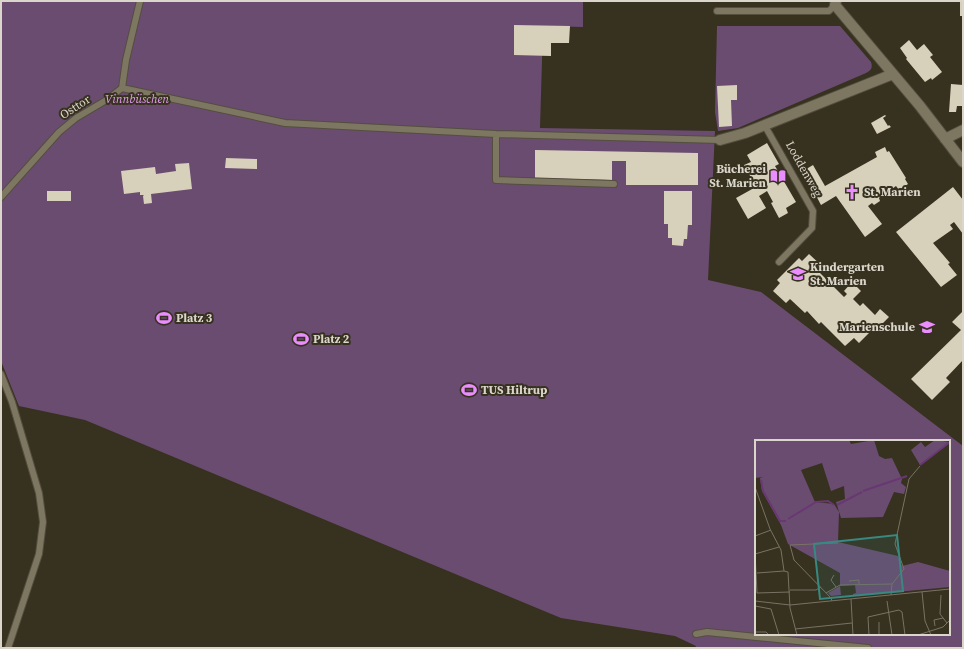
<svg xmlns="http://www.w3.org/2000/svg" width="964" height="649" viewBox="0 0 964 649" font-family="'Source Serif 4',serif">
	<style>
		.green { fill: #6b4c71; fill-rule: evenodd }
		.building { fill: #d7d0ba }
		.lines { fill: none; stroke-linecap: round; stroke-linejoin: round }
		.lane-casing { stroke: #534e3e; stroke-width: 8 }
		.street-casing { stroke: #534e3e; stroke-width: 12 }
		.lane { stroke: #7d7762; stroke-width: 6 }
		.street { stroke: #7d7762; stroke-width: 10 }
		.labels { text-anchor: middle; stroke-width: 4; stroke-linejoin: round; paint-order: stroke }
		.park-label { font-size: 12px; font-style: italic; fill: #e69ff5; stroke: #37311f }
		.street-label { font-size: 12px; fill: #dad6cb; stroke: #37311f }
		.poi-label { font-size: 12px; font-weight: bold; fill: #dad6cb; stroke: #37311f; text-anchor: start }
		.inset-river { fill: none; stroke: #693873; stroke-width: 2 }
		.inset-road { fill: none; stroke: #787364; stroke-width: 1 }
		.view { fill: #388981; fill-opacity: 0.15; stroke: #388981; stroke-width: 2 }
		.inset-edge { fill: none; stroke: #dad6cb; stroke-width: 2 }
	</style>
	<rect width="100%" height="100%" fill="#37311f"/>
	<!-- green -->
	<path class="green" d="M1,1H583V27L543,26L540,128L715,131L708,280L761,292L963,446V648H695L696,646L675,636L561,618L85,420L19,406L1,361ZM756,441H949V634H756Z
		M717,26H840L871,62C873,68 871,70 866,73L738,128L718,131L715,112Z"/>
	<!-- building -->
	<path class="building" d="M960,1H963V16H960Z
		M514,25L570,26L569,43H551V56L514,55Z
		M909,40L917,50L924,44L933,55L930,57L942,72L932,80L931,78L925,82L906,59L907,58L900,48Z
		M951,84L963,85V106H957L956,112H949Z
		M737,85V100H731L732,126L719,127L717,86Z
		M885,115L886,116L883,118L888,126L889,125L891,127L877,134L871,123Z
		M767,143L779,164L775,166L796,202L786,208L788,213L779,218L771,203L773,202L767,191L759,196L766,208L748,219L736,198L754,188L755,189L764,184L761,179L754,183L744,165L751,162L747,155Z
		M885,147L887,152L889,151L906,178L905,179L908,184L899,190L896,186L889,191L890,193L885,197L883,195L879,198L880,201L874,205L872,203L868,206L882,224L865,237L836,196L821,205L803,171L813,165L825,186L877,157L875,152Z
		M535,150L698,153V185H626V161H612V180L535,178Z
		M226,158L257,159V169L225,168Z
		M189,163L192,189L151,194L152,203L144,204L143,196L144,195H140V192L124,194L121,171L155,167L156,174L176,171L175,164Z
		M953,187L963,200V234L954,222L950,225L953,229L933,243L950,263L948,264L957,275L941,287L896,232Z
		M47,191H71V201H47Z
		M664,191H692V225H688L687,239H684L683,246L672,245V238H668V224H664Z
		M809,254L822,266L818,271L844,297L847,294L844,291L852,282L861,291L853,299L860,306L863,303L875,315L880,309L889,317L880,326L878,324L859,343L854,338L845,346L821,322L819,324L807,311L805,313L790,299L786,303L773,291L780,283L777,280L799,258L802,261Z
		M963,311V360L946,378L950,382L932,400L911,379L961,330L952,322Z"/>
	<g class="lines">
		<defs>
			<path id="lane" d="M717,11H829L835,5
				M122,88L285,123L496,134L720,140
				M765,126L813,211L812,228L779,262
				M496,134V180L614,184
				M1,197L59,132L76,118L108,99L122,88L126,60L140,1
				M1,374L12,402L39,493L43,522L39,554L8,648
				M696,634L707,632L868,648"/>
			<path id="street" d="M836,1L835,5L920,106L963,162
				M945,139L963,130
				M720,140L745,133L893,74"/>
		</defs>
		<!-- lane casing -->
		<use href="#lane" class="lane-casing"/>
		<!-- street casing -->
		<use href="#street" class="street-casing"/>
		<!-- lane -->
		<use href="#lane" class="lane"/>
		<!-- street -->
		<use href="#street" class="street"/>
	</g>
	<!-- icons -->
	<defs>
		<symbol id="library-bare" viewBox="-9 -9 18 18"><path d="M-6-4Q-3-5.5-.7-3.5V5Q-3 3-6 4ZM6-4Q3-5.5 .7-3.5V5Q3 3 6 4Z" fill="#ea8dfd" stroke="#37311f" stroke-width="2.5" paint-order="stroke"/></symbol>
		<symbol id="church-bare" viewBox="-9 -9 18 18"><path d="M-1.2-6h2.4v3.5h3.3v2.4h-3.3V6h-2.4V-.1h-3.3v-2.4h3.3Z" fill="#ea8dfd" stroke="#37311f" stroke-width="2.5" paint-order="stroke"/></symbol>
		<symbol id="school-bare" viewBox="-9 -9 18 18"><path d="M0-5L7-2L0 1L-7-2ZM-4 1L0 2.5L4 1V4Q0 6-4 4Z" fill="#ea8dfd" stroke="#37311f" stroke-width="2.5" paint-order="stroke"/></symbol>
		<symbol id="stadium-bare" viewBox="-9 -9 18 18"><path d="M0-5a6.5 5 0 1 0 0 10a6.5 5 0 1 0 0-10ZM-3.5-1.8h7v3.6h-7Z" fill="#ea8dfd" stroke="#37311f" stroke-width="2.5" paint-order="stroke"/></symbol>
	</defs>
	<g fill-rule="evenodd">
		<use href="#library-bare" x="767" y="165" width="22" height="22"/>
		<use href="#church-bare" x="841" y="181" width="22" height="22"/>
		<use href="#school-bare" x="787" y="263" width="22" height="22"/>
		<use href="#stadium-bare" x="153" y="307" width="22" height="22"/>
		<use href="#school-bare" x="916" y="316" width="22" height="22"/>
		<use href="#stadium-bare" x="290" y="328" width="22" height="22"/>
		<use href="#stadium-bare" x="458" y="379" width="22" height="22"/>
	</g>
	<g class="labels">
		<!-- park labels -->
		<g class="park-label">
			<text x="137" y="103">Vinnbüschen</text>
		</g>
		<!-- street labels -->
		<g class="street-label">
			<text transform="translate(75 107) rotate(-33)" y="4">Osttor</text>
			<text transform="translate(804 169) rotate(61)" y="4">Loddenweg</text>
		</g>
		<!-- poi labels -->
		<g class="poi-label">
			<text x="766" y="173" text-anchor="end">Bücherei<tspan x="766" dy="14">St. Marien</tspan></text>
			<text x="864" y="196">St. Marien</text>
			<text x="810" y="271">Kindergarten<tspan x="810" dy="14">St. Marien</tspan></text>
			<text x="176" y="322">Platz 3</text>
			<text x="915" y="331" text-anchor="end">Marienschule</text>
			<text x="313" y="343">Platz 2</text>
			<text x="481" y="394">TUS Hiltrup</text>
		</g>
	</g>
	<!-- overview -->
	<g transform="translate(755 440)">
		<rect width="195" height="195" fill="#37311f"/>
		<path d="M0,0H94L96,4L119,0L124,16L130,19L137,18L147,39L146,43L151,47L149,54L139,52L128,77L86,78L81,62L90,59L89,46L76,51L67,23L46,30L60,62L79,64L84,72L83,102L143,116L147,126L163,122L195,131V147L98,156V154L101,153L100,145L85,146L86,155L76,156L73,153L85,146V133L33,104L26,85L7,51L5,38L8,37L0,38ZM180,0L195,2L165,25L156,10L166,2L170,7Z" fill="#6b4c71"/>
		<path class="inset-river" d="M165,25L195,2M6,40L8,51L25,81H31M108,51L152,36M82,65L107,52M33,79L61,62L73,61L79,65"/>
		<path class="inset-road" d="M0,47L15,89L26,110L29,131M0,96L16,90M0,113L2,153L35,152M0,114L24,107M29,131L33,132L35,168L42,195M2,133L29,131M79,135L76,140L81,147M94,141L104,140V144M35,150H61L66,147M167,152L170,181L176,195M71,153L85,145L137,144M136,155L137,144L149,129L140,104L154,39L165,26M186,155L185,174L192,183M96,159L98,195M0,161L35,165L195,149M77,161L76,158L39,120L35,105L83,103M132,161L137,195M0,166L16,169L24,195M124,182V195M180,186L179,180L188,178M40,189L97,183M0,192H11L14,195M114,195L113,177L144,170L147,172L150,195M163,195L188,187L195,180"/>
		<path class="view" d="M142,95L148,151L65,159L59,104Z"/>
		<rect width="195" height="195" class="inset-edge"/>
	</g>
	<!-- border -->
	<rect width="964" height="649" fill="none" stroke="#dad6cb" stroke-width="4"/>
</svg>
